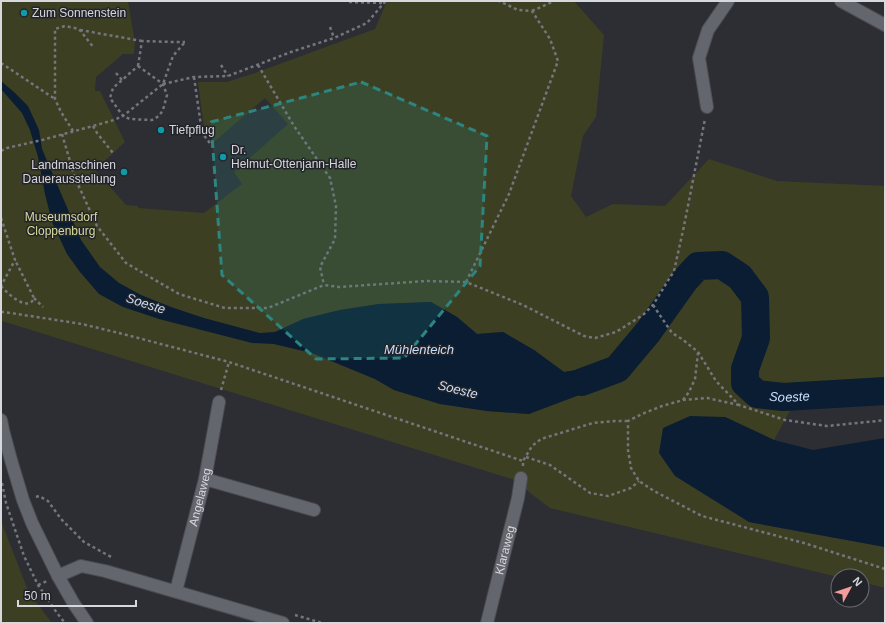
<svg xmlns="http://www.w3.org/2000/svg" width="886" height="624" viewBox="0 0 886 624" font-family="Helvetica,sans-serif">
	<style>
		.green { fill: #3d3f23; fill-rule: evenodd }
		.water { fill: #0a1d32 }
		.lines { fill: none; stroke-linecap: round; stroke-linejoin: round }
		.river { stroke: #0a1d32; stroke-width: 28 }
		.minor-casing { stroke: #4b4c52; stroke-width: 14 }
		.path { stroke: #75767c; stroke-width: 2.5; stroke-dasharray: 3 3; stroke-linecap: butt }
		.minor { stroke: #64666e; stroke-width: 12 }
		.marked { fill: #2d857f; fill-opacity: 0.2; stroke: #2d857f; stroke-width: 3; stroke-dasharray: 8 5; stroke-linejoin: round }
		.culture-dot { fill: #0f9aa8; stroke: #22242a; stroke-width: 1.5 }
		.labels { text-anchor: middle; stroke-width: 3; stroke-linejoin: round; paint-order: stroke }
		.poi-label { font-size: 12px; fill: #d7d8dd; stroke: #22242a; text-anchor: start }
		.park-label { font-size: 12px; fill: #d5db9e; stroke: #22242a }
		.street-label { font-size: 12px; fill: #d7d8dd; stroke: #22242a }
		.water-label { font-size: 13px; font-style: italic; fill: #c7defb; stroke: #22242a }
	</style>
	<rect width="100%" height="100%" fill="#2c2e34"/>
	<!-- green -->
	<path class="green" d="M1,1H128L135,43L134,54H123L96,77L95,91H100L125,142L95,170L126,205L138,206V208L204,213L242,184L234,172L288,124L265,98L214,142L204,128L198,82H227L255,73L375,29L387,1H574L604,35L596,117L583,136L571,196L586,217L613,204L665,206L709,159L777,181L885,186V405H793L774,440L725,417L749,522L885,547V588L862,582V576L838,577L550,508L512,479L2,321L1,319ZM431,302L457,317L477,334L503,332L534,350L564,372L613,364L529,414L487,411L440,404L394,390L375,379L312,353L274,344L303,319L340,310L379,304Z
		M1,521L29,593L52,623H1Z"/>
	<!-- water -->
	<path class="water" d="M1,81L15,93L28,106L39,130L42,149L81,240L100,267L119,283L141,295L171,307L204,318L260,333L275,332L303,319L340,310L379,304L431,302L457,317L477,334L503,332L534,350L564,372L613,364L617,369L618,374L590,391L529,414L487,411L440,404L394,390L375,379L312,353L274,344L252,343L159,319L123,307L99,294L80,272L67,254L52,222L45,194L38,157L30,130L22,113L1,89Z
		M690,416L725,417L774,440L813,450L885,438V547L749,522L675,476L659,453L663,428Z"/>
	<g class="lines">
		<!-- river -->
		<path class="river" id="s1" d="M582,382L617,369L648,332L685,280L698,266L722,265L740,277L755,297L756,338L745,369V383L757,394L783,397L885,391"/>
		<defs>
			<g id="minor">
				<path d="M841,1L885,25"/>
				<path d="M707,107L699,58L708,30L728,1"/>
				<path d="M1,420L3,430L11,460L23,500L32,523L58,576L74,604L87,623"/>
				<path d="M205,479L314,510"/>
				<path d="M58,576L81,566L105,571L283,623"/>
				<path id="s2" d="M176,591L205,479L219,402"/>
				<path id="s3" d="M487,623L518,498L521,478"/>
			</g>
		</defs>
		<!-- minor casing -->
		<use href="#minor" class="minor-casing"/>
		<!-- path -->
		<path class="path" d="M349,2L383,3
			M532,11L554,1
			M330,27L334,38
			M80,30L142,41
			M1,63L55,99
			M221,65L228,76
			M258,65L294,126L330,178L336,206L335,239L320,267L324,285
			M138,66L163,84L167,95L163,110L159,116L152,120L130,119L123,116L110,98L113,88Z
			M138,66L142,41L173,42H185
			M116,73L122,80
			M194,77L201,126L203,134L212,146
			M163,84L194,77L228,76L291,52L334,38L367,23L383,4L386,1
			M93,126L97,133L113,153
			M73,131L61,112L55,99V29L65,26L79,29L94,48
			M62,134L75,178L97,226L126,263L179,294L225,308H268L324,285L339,287L426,281L466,282L523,305L584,336L595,338L616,332L643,315L653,305L674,271L684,226L705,119
			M1,151L7,148L42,140L93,126L114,120L123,116L163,84L173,56L185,42
			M1,218L15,260L1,286
			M466,282L509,194L558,61L550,39L532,11L518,10L499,1
			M1,286C7,293 28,313 34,298L15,260
			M34,298L43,307
			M653,305L672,333L682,339L698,352L716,381L739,405L785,420L827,426L877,421L885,420
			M1,312H4L82,324L123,334L229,362L523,461
			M221,390L229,362
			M683,400L689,392L695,379L698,353
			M739,405L707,398L683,400L662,406L642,414L628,421V450L631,468L639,481L654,491L702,516L804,543L885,569
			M526,457L550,465L590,493L608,496L631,488L639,481
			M523,466V461L532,446L541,439L593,423L615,421H628
			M2,483L6,503L24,556L38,585L57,613L65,623
			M36,497L39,496L48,501L61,519L84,542L113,558
			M38,585L47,581
			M295,615L322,623"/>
		<!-- minor -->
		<use href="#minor" class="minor"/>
	</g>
	<!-- marked area -->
	<path class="marked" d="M361,82L487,136L480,266L404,358L316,359L222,275L211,122Z"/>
	<!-- markers -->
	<g class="culture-dot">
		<circle cx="24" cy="13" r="4"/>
		<circle cx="161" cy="130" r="4"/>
		<circle cx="223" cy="157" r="4"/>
		<circle cx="124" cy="172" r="4"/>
	</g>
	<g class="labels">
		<!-- poi labels -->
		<g class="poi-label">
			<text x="32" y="17">Zum Sonnenstein</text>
			<text x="169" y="134">Tiefpflug</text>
			<text x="231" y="154">Dr.<tspan x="231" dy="14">Helmut-Ottenjann-Halle</tspan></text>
			<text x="116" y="169" text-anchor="end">Landmaschinen<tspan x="116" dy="14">Dauerausstellung</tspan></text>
		</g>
		<!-- park labels -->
		<g class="park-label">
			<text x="61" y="221">Museumsdorf<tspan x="61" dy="14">Cloppenburg</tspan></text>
		</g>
		<!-- street labels -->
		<g class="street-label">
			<text dy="4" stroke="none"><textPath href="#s2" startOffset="97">Angelaweg</textPath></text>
			<text dy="4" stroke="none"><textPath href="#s3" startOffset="75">Klaraweg</textPath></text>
		</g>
		<!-- water labels -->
		<g class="water-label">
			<text transform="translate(146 303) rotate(18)" y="5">Soeste</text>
			<text x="419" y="354">Mühlenteich</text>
			<text transform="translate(458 389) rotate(14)" y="5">Soeste</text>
			<text dy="5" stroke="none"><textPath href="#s1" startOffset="376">Soeste</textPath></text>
		</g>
	</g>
	<!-- border -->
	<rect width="886" height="624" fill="none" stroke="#d7d8dd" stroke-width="4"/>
	<!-- north arrow -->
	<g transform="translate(850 588) rotate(50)"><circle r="19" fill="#22242a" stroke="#6a6c72"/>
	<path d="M0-3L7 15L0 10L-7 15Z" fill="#f59b9d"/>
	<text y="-6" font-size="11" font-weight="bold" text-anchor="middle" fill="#d7d8dd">N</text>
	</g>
	<!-- scale -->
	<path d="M18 600v6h118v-6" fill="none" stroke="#d7d8dd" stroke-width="2"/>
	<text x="24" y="600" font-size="12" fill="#d7d8dd" stroke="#22242a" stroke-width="3" paint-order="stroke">50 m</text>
</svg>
